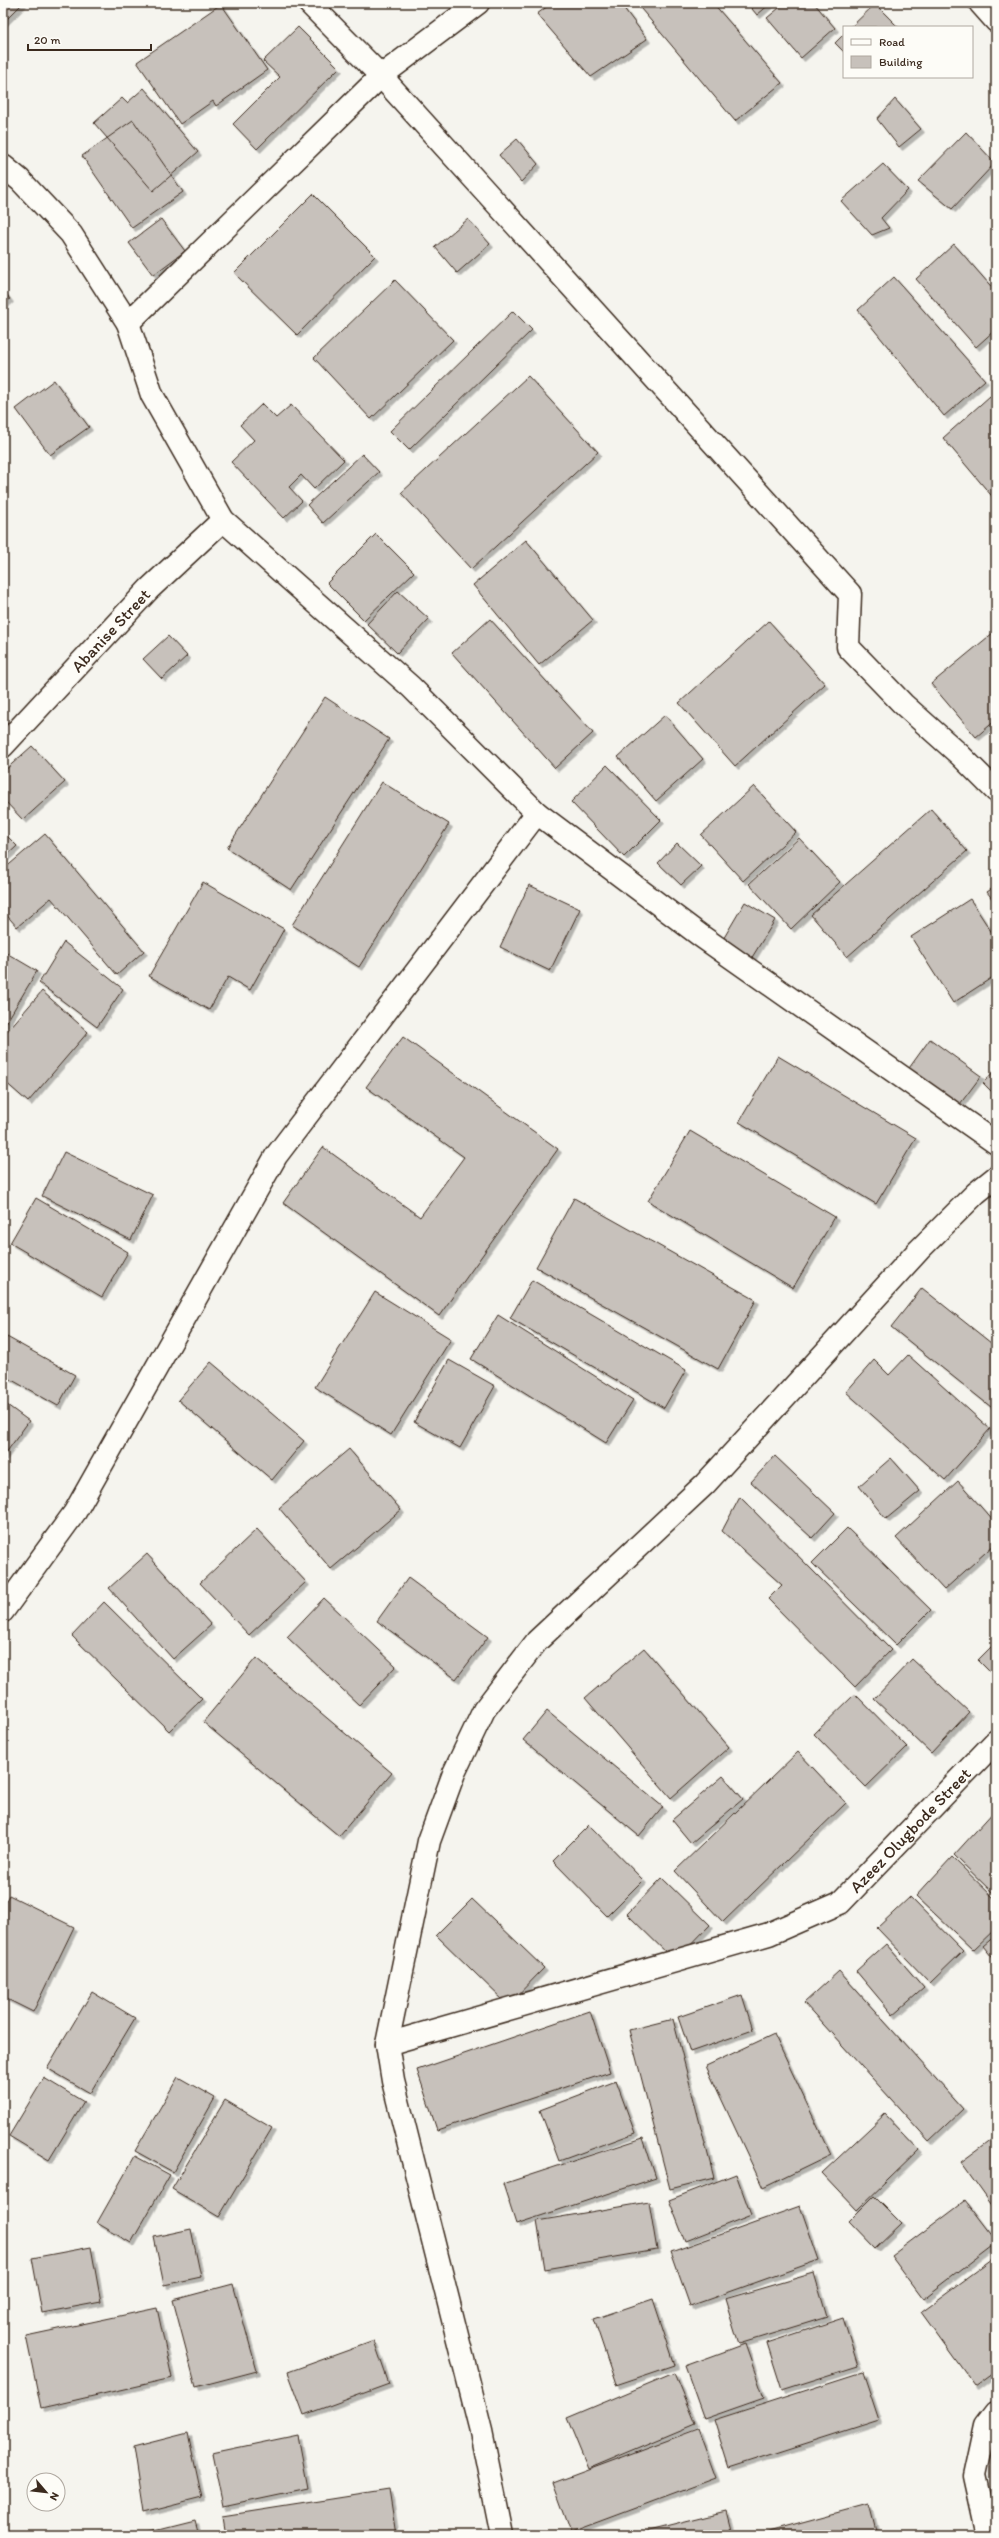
<svg xmlns="http://www.w3.org/2000/svg" width="999" height="2538" viewBox="0 0 999 2538" font-family="Itim,sans-serif">
	<style>
		.building { fill: #c7c1bb; stroke: #3b2a1e; filter: url(#shadow) }
		.lines { fill: none; stroke-linecap: round; stroke-linejoin: round }
		.minor-casing { stroke: #3b2a1e; stroke-width: 25 }
		.minor { stroke: #fdfcf7; stroke-width: 22 }
		.labels { text-anchor: middle; stroke-width: 3.5; stroke-linejoin: round; paint-order: stroke }
		.street-label { font-size: 17px; fill: #3b2a1e; stroke: #fdfcf7 }
	</style>
	<defs>
		<filter id="shadow"><feDropShadow dx="3.5" dy="3.5" stdDeviation="0" flood-color="#0004"/></filter>
	</defs>
	<rect width="100%" height="100%" fill="#f5f4ee"/>
	<filter id="ink" filterUnits="userSpaceOnUse"><feTurbulence type="fractalNoise" baseFrequency=".025" numOctaves="2"/><feDisplacementMap in="SourceGraphic" scale="8" xChannelSelector="R" yChannelSelector="G"/><feConvolveMatrix kernelMatrix="1 2 1 2 8 2 1 2 1" color-interpolation-filters="sRGB"/></filter>
	<g filter="url(#ink)">
		<!-- building -->
		<path class="building" d="M3,3H23L3,23Z
			M552,3H620L647,39L591,77L537,14Z
			M636,3H713L782,83L735,121Z
			M747,3H771L757,15Z
			M785,3H814L835,28L801,58L767,18Z
			M221,4L267,70L216,106L213,101L180,124L137,62Z
			M875,4L898,27H851Z
			M298,27L339,68L257,149L233,124L280,77L263,61Z
			M844,34V52L835,43Z
			M144,88L198,152L153,191L94,123L122,98L127,103Z
			M895,99L921,129L899,147L877,119Z
			M133,120L183,192L132,228L82,156Z
			M966,132L995,163L952,209L918,181Z
			M517,139L538,164L521,182L499,155Z
			M883,164L908,190L881,218L889,228L872,235L841,201Z
			M313,194L375,256L297,335L234,273Z
			M161,219L185,251L153,275L129,243Z
			M468,219L490,244L457,273L435,247Z
			M954,244L996,292V329L976,347L916,279Z
			M894,277L985,380L944,416L858,310Z
			M395,280L453,340L371,419L314,358Z
			M3,290L10,299L3,305Z
			M513,311L532,330L409,450L390,431Z
			M528,376L598,452L471,569L401,493Z
			M54,380L89,427L50,455L16,409Z
			M990,396L996,402V501L943,438Z
			M262,404L276,418L291,405L344,460L314,489L301,475L289,487L302,501L284,518L231,462L254,440L240,425Z
			M362,454L379,472L323,523L307,505Z
			M376,534L414,572L364,620L327,583Z
			M526,540L593,620L539,665L473,585Z
			M398,591L429,619L397,653L367,624Z
			M490,619L593,733L555,768L452,653Z
			M769,621L825,684L735,766L679,703Z
			M994,632L996,634V720L976,737L931,684Z
			M168,636L187,656L162,679L143,659Z
			M325,697L389,739L291,890L227,848Z
			M665,715L703,759L656,801L618,757Z
			M32,746L65,782L23,820L3,799V772Z
			M607,765L661,820L624,857L571,802Z
			M382,782L449,824L359,967L292,925Z
			M754,786L796,832L743,881L701,835Z
			M931,809L967,851L847,957L811,915Z
			M3,832L17,846L3,859Z
			M45,834L144,951L117,975L51,898L17,927L3,911V870Z
			M799,838L840,882L791,929L749,884Z
			M677,843L701,866L681,885L658,863Z
			M203,882L284,929L250,990L228,977L209,1010L149,976Z
			M529,885L580,909L550,971L500,947Z
			M996,886V904L987,892Z
			M970,899L996,939V975L953,1003L911,937Z
			M745,902L775,920L751,959L722,941Z
			M64,942L123,989L97,1027L39,983Z
			M3,951L37,971L3,1028Z
			M42,991L88,1032L28,1102L3,1080V1036Z
			M403,1037L558,1149L439,1316L283,1203L323,1147L420,1217L464,1157L366,1087Z
			M930,1039L981,1076L957,1108L907,1071Z
			M778,1056L916,1138L876,1204L739,1122Z
			M996,1069V1096L983,1083Z
			M690,1131L835,1217L793,1288L648,1201Z
			M64,1152L153,1195L131,1240L42,1196Z
			M36,1198L128,1252L102,1297L10,1243Z
			M574,1198L756,1300L718,1369L536,1267Z
			M532,1280L686,1370L664,1408L510,1318Z
			M922,1288L996,1347V1411L891,1327Z
			M375,1292L451,1339L391,1435L315,1387Z
			M498,1315L633,1400L606,1443L471,1359Z
			M7,1337L75,1375L58,1406L3,1375V1343Z
			M908,1355L990,1429L945,1480L846,1392L874,1360L889,1375Z
			M449,1360L495,1386L460,1448L414,1422Z
			M211,1362L304,1441L272,1480L178,1400Z
			M3,1402L29,1421L3,1457Z
			M349,1449L401,1510L331,1569L279,1508Z
			M775,1456L835,1513L812,1538L751,1482Z
			M891,1458L920,1491L886,1519L859,1486Z
			M958,1481L996,1524V1543L944,1590L896,1538Z
			M740,1497L891,1650L855,1687L768,1599L782,1585L722,1531Z
			M847,1528L931,1610L896,1645L812,1563Z
			M257,1529L306,1582L249,1635L200,1583Z
			M147,1554L211,1625L173,1659L109,1588Z
			M408,1578L488,1637L456,1679L377,1621Z
			M324,1598L396,1666L359,1705L287,1637Z
			M104,1602L202,1699L169,1731L72,1636Z
			M996,1642V1678L978,1660Z
			M644,1648L729,1747L671,1798L585,1698Z
			M256,1658L392,1773L339,1836L203,1722Z
			M912,1659L969,1712L931,1753L874,1699Z
			M855,1694L907,1747L866,1787L814,1734Z
			M547,1711L663,1807L639,1836L523,1740Z
			M798,1752L846,1803L723,1922L675,1871Z
			M723,1776L743,1799L691,1843L672,1820Z
			M996,1809V1896L954,1855Z
			M589,1825L643,1880L607,1916L553,1861Z
			M952,1857L996,1900V1928L973,1950L916,1896Z
			M662,1878L710,1925L675,1961L627,1914Z
			M9,1895L74,1927L33,2012L3,1997V1907Z
			M910,1897L963,1951L930,1983L877,1928Z
			M472,1899L544,1968L508,2005L436,1935Z
			M996,1935V1962L983,1946Z
			M886,1944L924,1988L893,2015L856,1971Z
			M839,1971L963,2109L929,2141L804,2003Z
			M92,1992L135,2018L90,2093L47,2068Z
			M742,1995L753,2030L690,2052L678,2017Z
			M590,2011L610,2072L437,2130L417,2070Z
			M673,2019L714,2178L670,2189L629,2030Z
			M774,2034L831,2155L763,2188L706,2066Z
			M178,2077L215,2098L173,2172L135,2151Z
			M44,2078L84,2102L49,2160L9,2136Z
			M616,2081L635,2133L559,2161L540,2110Z
			M225,2100L272,2128L219,2217L172,2189Z
			M885,2114L919,2150L857,2210L822,2173Z
			M996,2136V2211L961,2162Z
			M643,2138L656,2178L516,2224L503,2184Z
			M135,2156L170,2175L131,2243L97,2223Z
			M736,2174L751,2215L685,2241L669,2200Z
			M874,2196L901,2223L875,2248L849,2221Z
			M964,2201L996,2243L923,2299L891,2256Z
			M649,2202L657,2250L545,2269L537,2221Z
			M800,2206L819,2260L690,2306L671,2252Z
			M191,2229L201,2277L164,2285L154,2237Z
			M91,2247L101,2302L42,2313L32,2258Z
			M996,2257V2369L974,2385L921,2312Z
			M814,2273L827,2317L739,2344L725,2299Z
			M233,2284L257,2371L196,2387L173,2300Z
			M653,2299L675,2365L616,2385L594,2319Z
			M157,2308L172,2378L41,2408L26,2336Z
			M843,2318L858,2366L782,2390L767,2343Z
			M374,2341L389,2384L304,2415L288,2372Z
			M745,2344L764,2398L704,2419L685,2366Z
			M863,2372L879,2420L729,2468L714,2420Z
			M674,2373L695,2424L588,2469L567,2418Z
			M698,2429L716,2478L571,2532L553,2483Z
			M188,2433L202,2498L143,2513L133,2447Z
			M298,2435L308,2488L223,2506L212,2453Z
			M389,2490L396,2535H226L223,2516Z
			M869,2504L877,2535H754Z
			M726,2512L732,2535H646L645,2532Z
			M195,2520L199,2535H135Z"/>
		<g class="lines">
			<defs>
				<g id="minor">
					<path d="M309,3L381,76L850,594L848,647L903,704L960,755L996,791"/>
					<path d="M980,3L996,21"/>
					<path d="M3,166L20,180L71,234L128,323L152,395L223,520L411,687L537,813L701,936L996,1143"/>
					<path d="M128,323L381,76L478,3"/>
					<path id="s1" d="M3,746L149,589L223,520"/>
					<path d="M3,1611L75,1512L276,1156L537,813"/>
					<path id="s2" d="M387,2044L769,1934L840,1903L996,1741"/>
					<path d="M502,2535L481,2431L393,2081L387,2044L429,1841L454,1773L484,1710L537,1641L705,1484L919,1250L976,1193L996,1177"/>
					<path d="M988,2535L975,2476L986,2425L996,2412"/>
				</g>
			</defs>
			<!-- minor casing -->
			<use href="#minor" class="minor-casing"/>
			<!-- minor -->
			<use href="#minor" class="minor"/>
		</g>
	</g>
	<g class="labels">
		<!-- street labels -->
		<g class="street-label">
			<text dy="6" stroke="none"><textPath href="#s1" startOffset="158">Abanise Street</textPath></text>
			<text dy="6" stroke="none"><textPath href="#s2" startOffset="576">Azeez Olugbode Street</textPath></text>
		</g>
	</g>
	<!-- margin -->
	<rect width="999" height="2538" fill="none" stroke="#fdfcf7" stroke-width="16"/>
	<rect x="8" y="8" width="983" height="2522" fill="none" stroke="#3b2a1e" stroke-width="1.5" filter="url(#ink)"/>
	<!-- legend -->
	<rect x="843" y="26" width="130" height="52" fill="#fdfcf7" stroke="#afa8a0"/>
	<rect x="851" y="39" width="20" height="6" fill="#fdfcf7" stroke="#afa8a0"/>
	<text x="879" y="46" font-size="12" fill="#3b2a1e">Road</text>
	<rect x="851" y="56" width="20" height="12" fill="#c7c1bb" stroke="#afa8a0"/>
	<text x="879" y="66" font-size="12" fill="#3b2a1e">Building</text>
	<!-- north arrow -->
	<g transform="translate(46 2492) rotate(118)"><circle r="19" fill="#fdfcf7" stroke="#afa8a0"/>
	<path d="M0-3L7 15L0 10L-7 15Z" fill="#3b2a1e"/>
	<text y="-6" font-size="11" font-weight="bold" text-anchor="middle" fill="#3b2a1e">N</text>
	</g>
	<!-- scale -->
	<path d="M28 44v6h123v-6" fill="none" stroke="#3b2a1e" stroke-width="2"/>
	<text x="34" y="44" font-size="12" fill="#3b2a1e" stroke="#fdfcf7" stroke-width="3" paint-order="stroke">20 m</text>
</svg>
